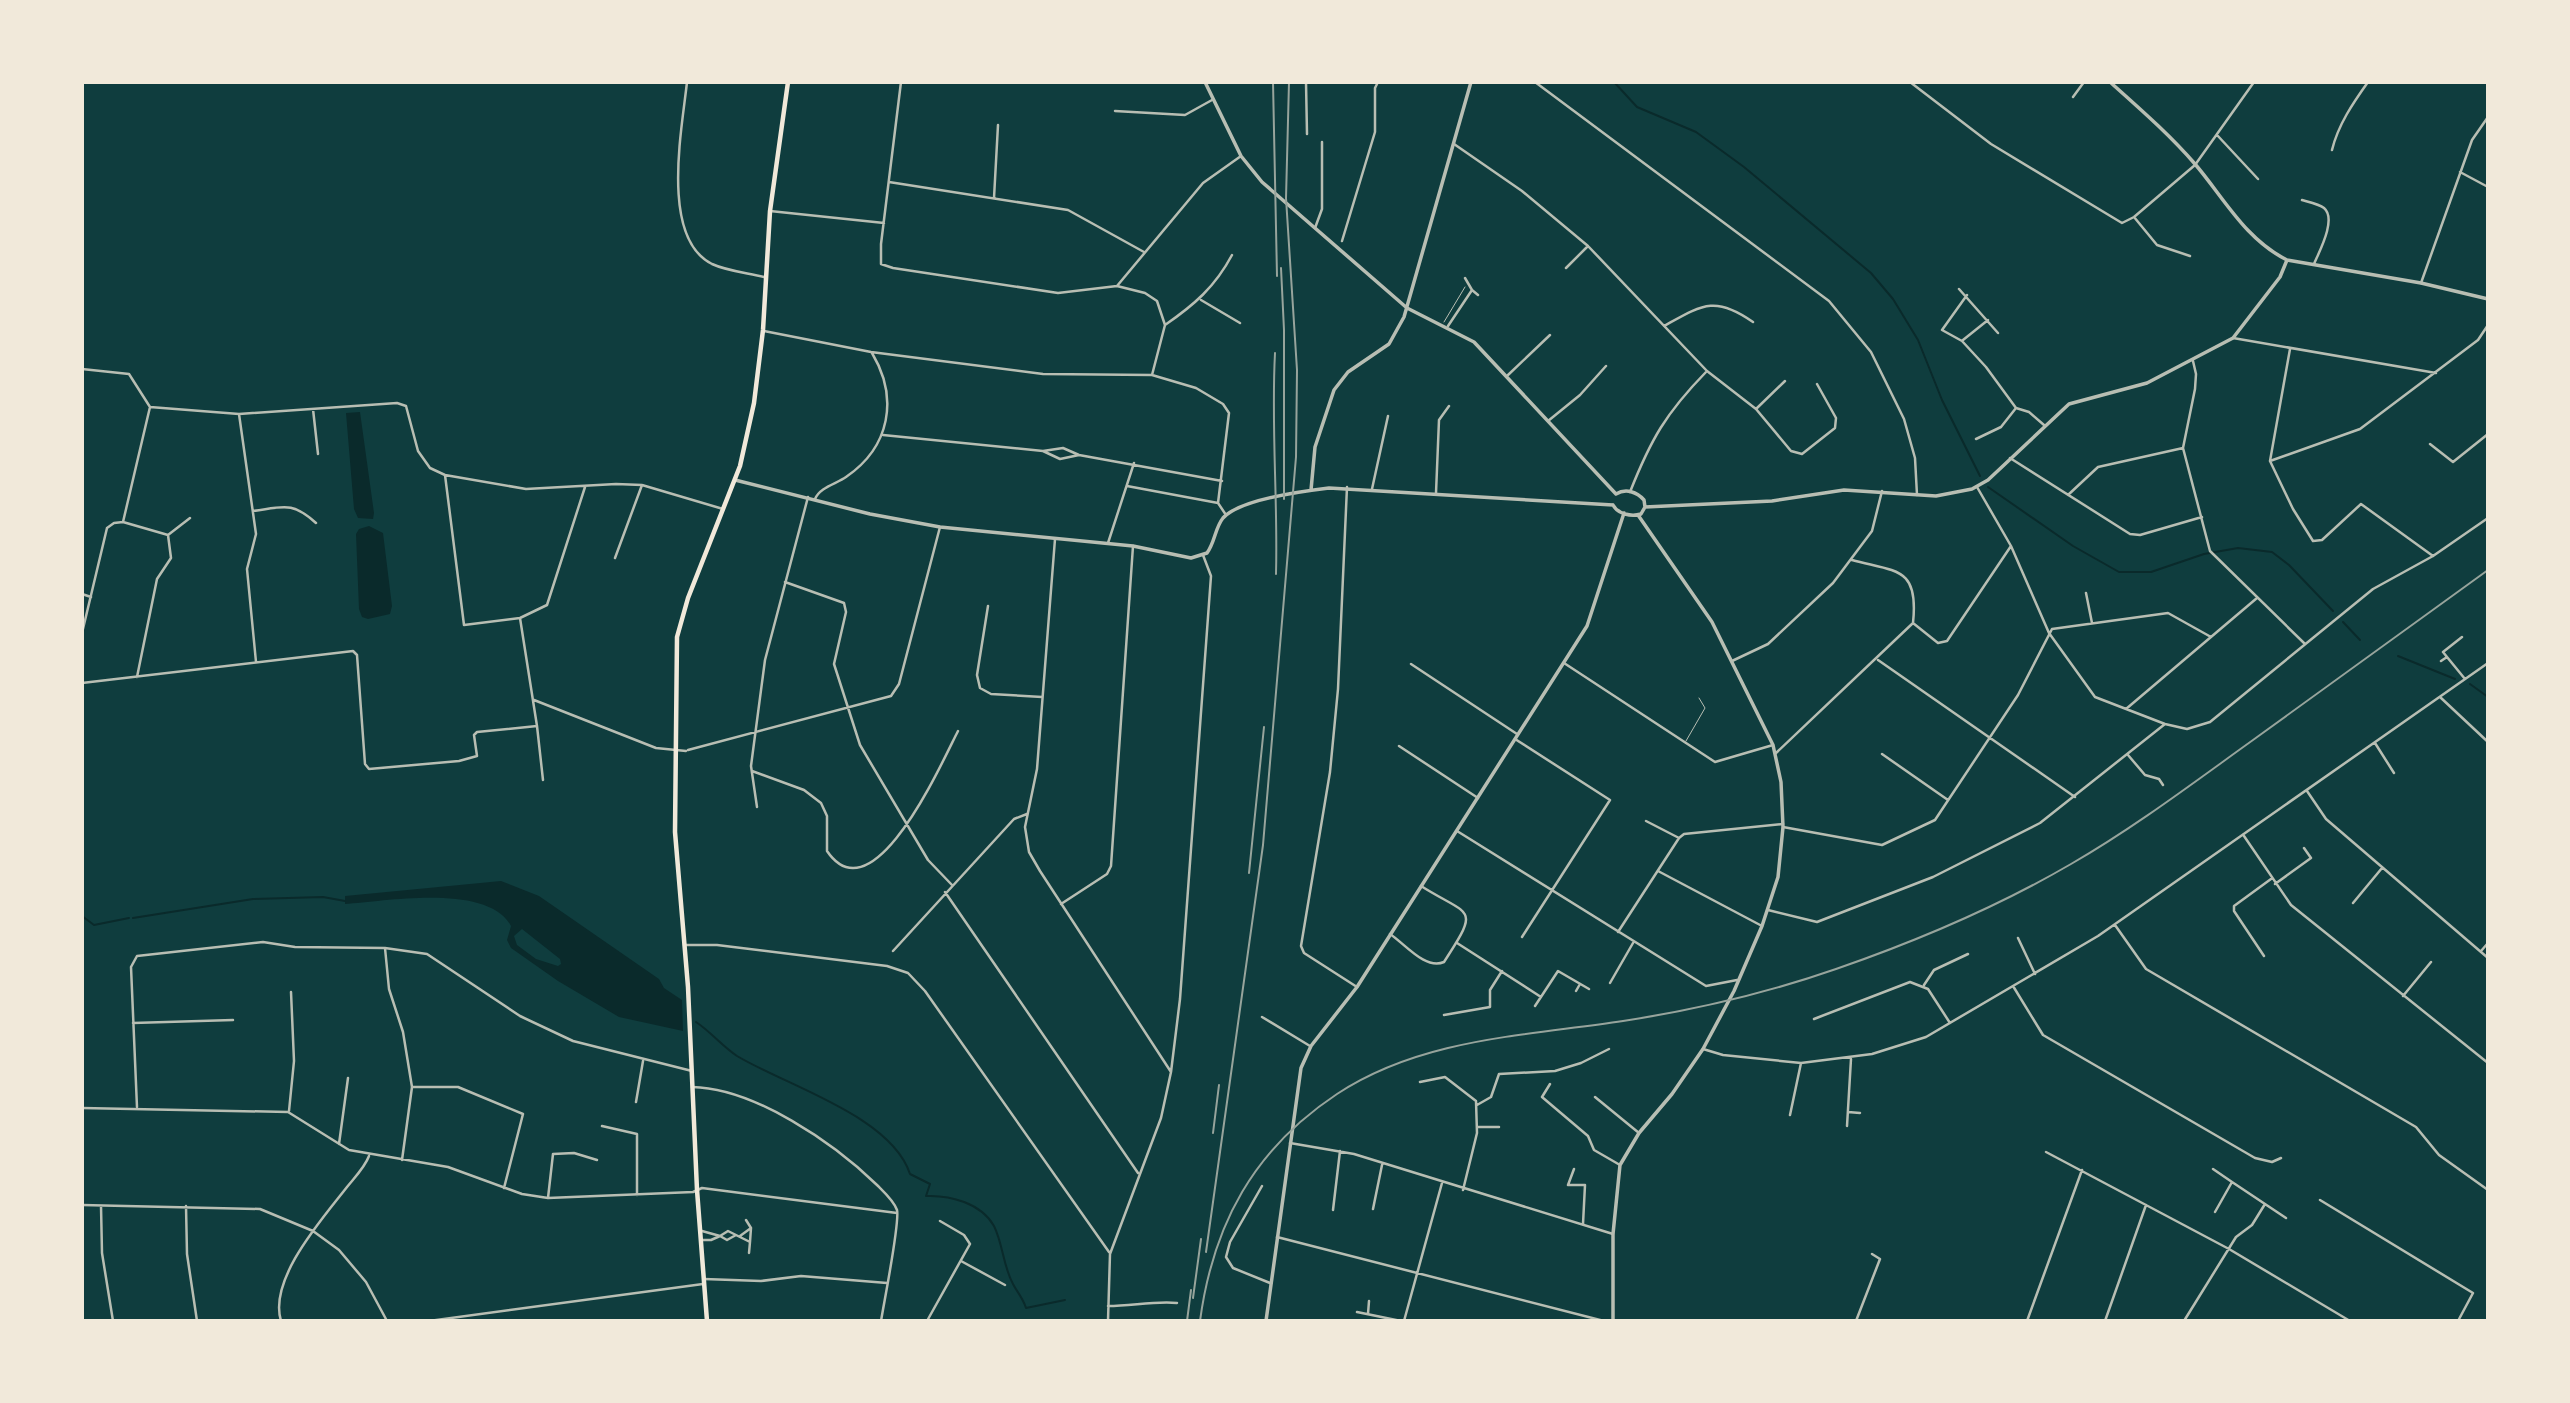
<svg xmlns="http://www.w3.org/2000/svg" width="2570" height="1403" viewBox="0 0 2570 1403" font-family="Lato,sans-serif">
	<style>
		.water { fill: #0a2a2b; fill-rule: evenodd }
		.lines { fill: none; stroke-linecap: round; stroke-linejoin: round }
		.stream { stroke: #0a2a2b; stroke-width: 2 }
		.service { stroke: #b8beb3; stroke-width: 1 }
		.minor { stroke: #b8beb3; stroke-width: 2.5 }
		.tertiary { stroke: #b8beb3; stroke-width: 3.5 }
		.primary { stroke: #f1e9da; stroke-width: 4.5 }
		.rail { stroke: #97a49c; stroke-width: 2 }
	</style>
	<rect width="100%" height="100%" fill="#0f3d3e"/>
	<!-- water -->
	<path class="water" d="M360,412L374,513L373,519L358,518L354,509L346,413Z
		M369,526L383,533L392,606L390,614L368,619L362,617L359,609L356,534L359,529Z
		M501,881L539,896L659,979L664,988L682,1000L683,1031L619,1017L558,981L511,948L507,940L511,926C488,883 387,901 345,904V896ZM522,929L560,959L561,964L558,966L536,959L517,945L514,936Z"/>
	<g class="lines">
		<!-- stream -->
		<path class="stream" d="M1614,82L1637,107L1696,132L1744,167L1871,273L1893,299L1918,340L1942,400L1980,476
			M1988,487L2073,546L2119,572H2151L2204,554L2238,548L2272,552L2289,565L2333,611
			M2343,622L2360,640
			M2398,656L2455,679
			M2470,684L2488,697
			M82,916L94,925L129,918
			M133,918L253,899L323,897L345,901
			M696,1022C711,1032 722,1046 737,1056C787,1086 891,1116 910,1174L930,1184L926,1196C950,1195 981,1203 994,1226C1003,1244 1003,1266 1013,1284C1017,1292 1023,1298 1026,1308L1065,1300"/>
		<!-- service -->
		<path class="service" d="M1444,322L1465,287
			M1686,741L1705,708L1699,698"/>
		<!-- minor -->
		<path class="minor" d="M687,82C682,129 660,238 712,264C727,271 748,273 764,277
			M901,82L881,244V264L893,268L1058,293L1117,286L1145,293L1157,301L1165,325L1152,375
			M1306,82L1307,134
			M1535,82L1829,301L1871,352L1904,419L1915,458L1917,495
			M1910,82L1991,144L2122,223L2134,217L2195,165L2254,82
			M2073,97L2084,82
			M1115,111L1185,115L1212,100
			M2217,135L2258,179
			M1454,144L1522,191L1588,246L1707,371L1756,409L1791,451L1802,454L1835,428L1836,418L1817,384
			M2332,150C2338,125 2353,103 2368,82
			M2460,172L2488,187
			M889,182L1068,210L1144,252
			M994,198L998,125
			M2302,200C2309,202 2319,204 2324,208C2337,219 2319,252 2314,264
			M770,211L884,223
			M2134,217L2157,245L2190,256
			M1315,228L1322,209V142
			M1342,241L1375,132V88L1378,82
			M1566,268L1588,246
			M2421,283L2472,140L2488,117
			M1117,286L1203,183L1241,156
			M1959,289L1998,333
			M1472,290L1478,295
			M1967,295L1942,330L1962,341L1986,367L2016,408L2029,412L2044,425
			M1201,300L1240,323
			M1165,325C1194,305 1215,287 1232,255
			M1448,326L1472,290L1465,278
			M1664,326C1702,305 1715,295 1753,322
			M764,331L871,352L1043,374L1152,375L1196,388L1223,404L1229,413L1218,503L1226,515
			M2233,338L2436,373
			M1963,340L1988,320
			M2290,349L2270,461L2293,509L2313,541L2322,540L2361,504L2433,556
			M2193,361L2196,374L2195,389L2183,448L2210,551L2304,643
			M82,369L129,374L150,407L239,414L397,403L406,406L418,451L430,468L445,475L526,489L616,484L642,485L723,509
			M1508,375L1550,335
			M313,409L318,454
			M1756,409L1785,381
			M239,414L256,534L247,569L256,662
			M1548,421L1580,395L1606,366
			M883,435L1043,451L1063,448L1079,455L1222,481
			M1976,439L2001,427L2016,408
			M2430,444L2453,462L2488,434
			M1043,451L1060,459L1079,455
			M2010,458L2130,534L2140,535L2202,517
			M2270,461L2360,429L2478,340L2488,325
			M445,475L464,625L520,618L547,605L585,487
			M1127,486L1218,503
			M1347,487L1338,689L1330,772L1301,946L1304,953L1357,987
			M1977,487L2011,546L2049,633L2095,697L2165,724L2187,729L2210,722L2373,589L2433,556L2488,518
			M1372,489L1388,416
			M1630,492C1651,439 1666,413 1706,372
			M1436,493L1439,420L1449,406
			M2068,495L2098,467L2183,448
			M815,499C820,487 836,484 846,477C890,447 899,398 872,353
			M253,511C283,507 292,501 316,523
			M123,522L168,535L171,558L157,579L137,677
			M168,535L190,518
			M1055,539L1037,769L1025,827L1029,852L1040,871L1171,1072
			M1108,543L1134,463
			M615,558L642,485
			M785,582L844,603L846,612L834,664L860,745L928,860L952,885
			M2086,593L2092,623
			M82,594L91,597
			M988,606L977,675L980,688L991,694L1042,697
			M1913,623L1938,643L1947,641L2011,546
			M82,633L107,528L114,523L123,522L150,407
			M2447,657L2465,679
			M1878,660L2075,797
			M1732,661L1768,644L1833,583L1872,531L1882,491
			M2441,661L2447,657L2443,652L2462,637
			M1564,663L1715,762L1773,745
			M1411,664L1517,734
			M82,683L353,651L357,655L365,764L369,769L459,761L477,756L474,735L477,732L537,726L520,618
			M2440,697L2488,742
			M534,700L656,748L686,751
			M2126,709L2257,598
			M537,726L543,780
			M1515,739L1610,800L1522,937
			M2375,743L2394,773
			M1399,746L1478,798
			M688,750L891,696L899,684L940,527
			M1776,753L1913,623C1919,567 1897,572 1852,560
			M1882,754L1948,800
			M2128,755L2145,775L2159,779L2163,785
			M752,771L804,790L821,803L827,816V851C873,919 941,764 958,731
			M2307,791L2326,819L2488,958
			M757,807L751,766L765,660L808,497
			M1646,821L1679,838L1684,834L1783,824
			M1783,827L1882,845L1935,820L2018,695L2052,629L2168,613L2211,637
			M1457,831L1706,986L1737,980
			M2244,836L2291,905L2488,1063
			M1658,871L1762,926
			M2275,884L2311,858L2304,848
			M945,892L1138,1173
			M2353,903L2382,868
			M1061,904L1107,874L1111,866L1133,546
			M1768,910L1817,922L1933,877L2040,823L2165,724
			M2115,925L2146,969L2416,1127L2439,1155L2488,1190
			M1618,932L1679,838
			M1390,934C1405,944 1425,970 1444,962C1481,905 1470,917 1421,886
			M2018,938L2035,974
			M1457,943L1541,997
			M684,945H717L887,966L908,973L925,991L1109,1252
			M385,948L389,989L403,1032L412,1087L402,1160
			M893,951L1014,819L1027,814
			M2481,951L2488,943
			M2264,956L2234,911V906L2271,879
			M1610,983L1633,943
			M1924,985L1934,970L1968,954
			M2013,986L2043,1035L2255,1158L2272,1162L2281,1158
			M1576,991L1580,984
			M2403,996L2431,962
			M1535,1006L1558,971L1589,989
			M1444,1015L1490,1007V990L1502,971
			M1262,1017L1310,1046
			M1814,1019L1910,982L1928,989L1950,1023
			M133,1023L233,1020
			M1703,1049L1723,1055L1801,1063L1872,1054L1926,1037L2098,936L2488,663
			M1420,1082L1445,1077L1476,1101L1477,1133L1463,1190
			M1550,1084L1542,1097L1588,1136L1594,1150L1620,1165
			M413,1087H458L523,1114L504,1188
			M692,1087C754,1088 834,1143 877,1185C884,1192 894,1201 897,1210C900,1223 884,1302 881,1321
			M1595,1097L1639,1133
			M636,1102L643,1061
			M1477,1105L1491,1097L1499,1074L1555,1071L1581,1063L1609,1049
			M137,1107L131,967L137,956L263,942L295,947L385,948L427,954L520,1016L573,1041L692,1071
			M82,1108L288,1112L349,1150L448,1167L522,1194L548,1198L693,1192L702,1188L897,1213
			M289,1111L294,1061L291,992
			M1848,1112L1860,1113
			M1790,1115L1801,1063
			M602,1126L637,1134V1195
			M1847,1126L1851,1059
			M1478,1127H1499
			M1290,1143L1354,1154L1613,1234
			M339,1144L348,1078
			M2046,1152L2229,1249L2350,1321
			M1574,1169L1568,1185H1585L1583,1224
			M2213,1169L2232,1182
			M1262,1186L1230,1242L1226,1257L1233,1268L1270,1283
			M548,1198L553,1154L574,1153L597,1160
			M2320,1200L2473,1293L2458,1321
			M2265,1204L2286,1218
			M82,1205L260,1209L313,1231L339,1250L366,1282L387,1321
			M101,1206L102,1253L113,1321
			M186,1206L187,1254L197,1321
			M1373,1209L1382,1165
			M1333,1210L1340,1151
			M746,1220L751,1228L750,1242
			M702,1231L720,1236L728,1231L736,1235
			M740,1236L751,1228
			M1277,1237L1604,1321
			M703,1240H711L720,1236L727,1240L736,1235L750,1242L749,1253
			M961,1261L1005,1285
			M704,1279L761,1281L801,1276L887,1283
			M1108,1306C1132,1306 1153,1301 1177,1303
			M1357,1312L1401,1321
			M1368,1314L1369,1301
			M281,1321C268,1279 323,1218 347,1187C355,1177 365,1167 369,1156
			M429,1321L703,1284
			M927,1321L970,1244L964,1235L940,1221
			M1108,1321L1110,1254L1161,1118L1171,1072L1180,999L1211,576L1203,555
			M1404,1321L1442,1183
			M1856,1321L1880,1259L1872,1254
			M2027,1321L2082,1170
			M2105,1321L2146,1205
			M2184,1321L2236,1237L2252,1225L2265,1204L2232,1182L2215,1212"/>
		<!-- tertiary -->
		<path class="tertiary" d="M1205,82L1241,156L1262,182L1407,308L1474,342L1616,494
			M2110,82C2139,108 2169,134 2195,164C2224,198 2245,239 2287,260L2421,283L2488,299
			M735,480L870,514L940,527L1133,546L1191,558L1207,553C1215,542 1215,528 1223,518C1240,499 1304,491 1329,488L1613,505
			M1311,490L1315,447L1334,390L1348,372L1389,344L1404,317L1471,82
			M1616,494C1626,488 1637,492 1644,500L1645,507
			M1613,505C1618,514 1631,517 1641,514L1645,507
			M1645,507L1772,501L1844,490L1936,496L1972,489L1988,480L2069,404L2147,383L2233,338L2280,277L2287,260
			M1266,1321L1301,1068L1311,1046L1357,987L1587,626L1624,513
			M1613,1321V1234L1620,1165L1639,1133L1672,1094L1703,1049L1734,991L1762,926L1778,877L1783,827L1781,782L1773,745L1712,622L1638,515"/>
		<!-- primary -->
		<path class="primary" d="M707,1321L697,1190L688,987L675,832L677,637L688,598L740,466L754,403L763,330L770,211L788,82"/>
		<!-- rail -->
		<path class="rail" d="M1273,82L1277,276
			M1281,268L1284,330V499
			M1275,353C1271,427 1278,500 1276,574
			M1249,873L1264,727
			M1213,1133L1219,1085
			M1206,1252L1263,845L1296,457L1297,370L1286,198L1289,82
			M1193,1298L1201,1239
			M1187,1321L1191,1290
			M1200,1321C1213,1224 1254,1149 1337,1094C1422,1038 1525,1036 1623,1021C1695,1010 1767,993 1836,969C1917,941 1997,907 2071,864C2135,827 2193,783 2253,740C2331,684 2409,627 2488,570"/>
	</g>
	<!-- border -->
	<rect width="2570" height="1403" fill="none" stroke="#f1e9da" stroke-width="168"/>
</svg>
